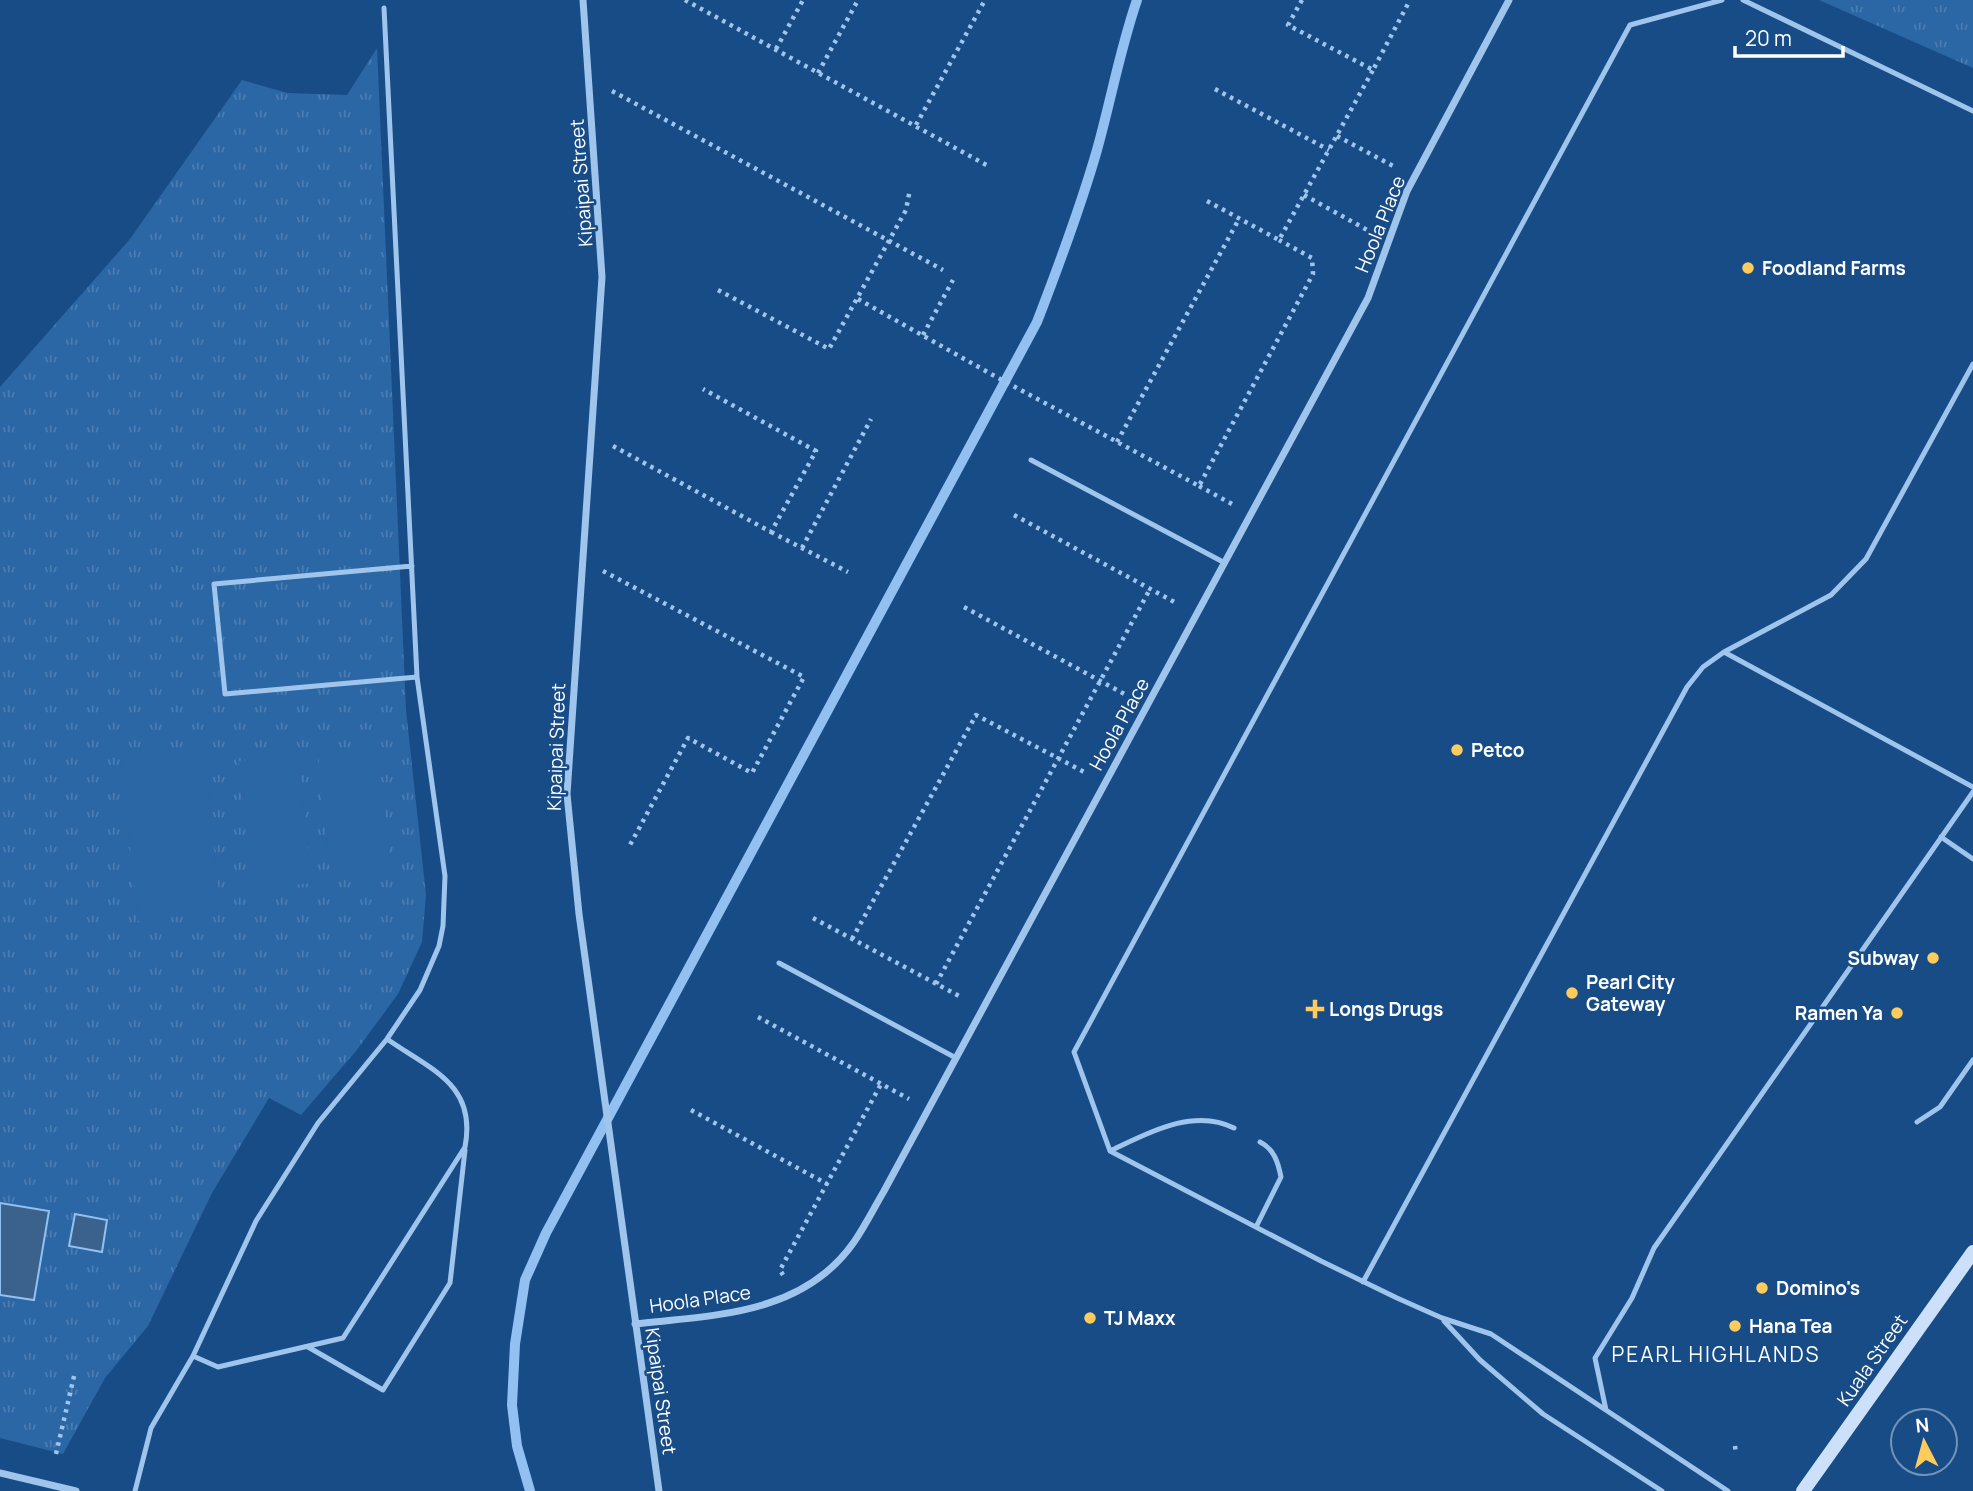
<svg xmlns="http://www.w3.org/2000/svg" width="1973" height="1491" viewBox="0 0 1973 1491" font-family="Manrope,sans-serif">
	<style>
		.park { fill: url(#park-tufts) }
		.pitch { fill: #2b66a5 }
		.water { fill: #3b628d; stroke: #92c0f0; stroke-width: 2 }
		.lines { fill: none; stroke-linecap: round; stroke-linejoin: round }
		.stream { stroke: #92c0f0; stroke-width: 10 }
		.path { stroke: #9fc5ed; stroke-width: 4.5; stroke-dasharray: 3.5 5; stroke-linecap: butt }
		.lane { stroke: #9fc5ed; stroke-width: 5 }
		.street { stroke: #9fc5ed; stroke-width: 7 }
		.secondary { stroke: #cce1f9; stroke-width: 14 }
		.poi-dot { fill: #ffcb5b; stroke: #184c87; stroke-width: 2.5 }
		.labels { text-anchor: middle; stroke-width: 5; stroke-linejoin: round; paint-order: stroke }
		.street-label { font-size: 19px; fill: #fff; stroke: #184c87 }
		.poi-label { font-size: 19px; font-weight: bold; fill: #fff; stroke: #184c87; text-anchor: start }
		.neighbourhood-label { font-size: 21px; letter-spacing: 2px; fill: #fff; stroke: #184c87 }
	</style>
	<defs>
		<pattern id="park-tufts" width="24" height="20" patternUnits="userSpaceOnUse" patternTransform="scale(1.75)"><rect width="24" height="20" fill="#2b66a5"/><path d="M3 7l-1-3M5 7V3M7 7l1-3M15 17l-1-3M17 17v-4M19 17l1-3" fill="none" stroke="#4b7db2"/></pattern>
	</defs>
	<rect width="100%" height="100%" fill="#184c87"/>
	<!-- park -->
	<path class="park" d="M1819,0H1973V68Z
		M377,48L406,710L426,895L422,942L398,994L356,1051L301,1115L269,1098L212,1193L148,1326L105,1378L63,1454L0,1438V387L130,239L242,80L288,93L347,95Z"/>
	<!-- pitch -->
	<path class="pitch" d="M203,745L221,912L138,921L120,754Z
		M377,746L391,874L331,881L318,752Z
		M298,754L312,883L252,889L239,761Z"/>
	<!-- water -->
	<path class="water" d="M0,1203L49,1211L34,1300L0,1295Z
		M75,1214L107,1220L102,1252L69,1246Z"/>
	<g class="lines">
		<!-- stream -->
		<path class="stream" d="M530,1491L517,1446L512,1405L515,1344L525,1280L546,1233L1037,322C1059,265 1080,209 1097,150C1111,100 1120,49 1137,0"/>
		<!-- path -->
		<path class="path" d="M685,0L990,167
			M1302,0L1288,25L1373,70L1410,0
			M776,49L803,0
			M818,73L858,0
			M1215,89L1329,150
			M612,91L943,270
			M916,125L985,0
			M1337,136L1395,167
			M1304,195L1369,231
			M1207,201L1279,240L1373,70
			M718,290L829,349L906,210L910,189
			M858,299L991,374L1199,486L1313,274L1312,258L1279,240
			M923,335L953,280
			M1117,442L1239,219
			M613,446L771,532L816,451L703,389
			M1199,486L1232,504
			M1014,515L1178,604
			M771,532L848,572
			M802,548L871,419
			M603,571L804,677L752,773L688,738L630,845
			M964,607L1128,696
			M813,918L963,998
			M852,939L976,715L1086,773
			M936,984L1150,589
			M758,1017L909,1099
			M691,1110L827,1184
			M783,1275L780,1270L881,1084
			M1735,1446L1736,1454
			M56,1454L75,1372"/>
		<!-- lane -->
		<path class="lane" d="M1722,0L1630,25L1074,1052L1110,1151L1321,1261L1397,1298L1442,1318L1491,1334L1728,1491
			M1743,0L1973,111
			M1031,460L1225,563
			M412,566L214,584L225,694L417,677
			M1724,652L1973,787
			M1941,837L1973,859
			M779,963L956,1058
			M1917,1122L1940,1107L1973,1060
			M1110,1151C1146,1134 1193,1107 1234,1128
			M1256,1227L1281,1177C1278,1162 1274,1149 1260,1142
			M1363,1282L1687,687L1703,667L1724,652L1831,595L1866,559L1973,364
			M1444,1321L1480,1360L1543,1414L1662,1491
			M308,1347L383,1390L450,1283L465,1150
			M193,1356L218,1367L343,1338L465,1147C477,1084 431,1070 387,1039
			M1606,1410L1595,1358L1632,1298L1654,1248L1973,792
			M135,1491L151,1428L193,1356L256,1221L318,1123L387,1039L420,990L439,946L443,926L445,876L417,677L384,8"/>
		<!-- street -->
		<path class="street" d="M583,0L602,277L567,794L579,914L659,1491
			M635,1324C715,1315 803,1315 854,1242C865,1226 874,1208 884,1191L1368,298L1407,191L1509,0
			M0,1473L76,1491"/>
		<!-- secondary -->
		<path class="secondary" d="M1803,1491L1973,1252"/>
	</g>
	<!-- markers -->
	<g class="poi-dot">
		<circle cx="1748" cy="268" r="7"/>
		<circle cx="1457" cy="750" r="7"/>
		<circle cx="1933" cy="958" r="7"/>
		<circle cx="1572" cy="993" r="7"/>
		<path d="M1311.5 998.5h7v7h7v7h-7v7h-7v-7h-7v-7h7z"/>
		<circle cx="1897" cy="1013" r="7"/>
		<circle cx="1762" cy="1288" r="7"/>
		<circle cx="1090" cy="1318" r="7"/>
		<circle cx="1735" cy="1326" r="7"/>
	</g>
	<g class="labels">
		<!-- street labels -->
		<g class="street-label">
			<text transform="translate(581 183) rotate(-94)" y="7">Kipaipai Street</text>
			<text transform="translate(1380 224) rotate(-68)" y="7">Hoola Place</text>
			<text transform="translate(1119 724) rotate(-61)" y="7">Hoola Place</text>
			<text transform="translate(556 747) rotate(-88)" y="7">Kipaipai Street</text>
			<text transform="translate(700 1299) rotate(-8)" y="7">Hoola Place</text>
			<text transform="translate(1872 1360) rotate(-55)" y="7">Kuala Street</text>
			<text transform="translate(661 1391) rotate(82)" y="7">Kipaipai Street</text>
		</g>
		<!-- poi labels -->
		<g class="poi-label">
			<text x="1762" y="275">Foodland Farms</text>
			<text x="1471" y="757">Petco</text>
			<text x="1919" y="965" text-anchor="end">Subway</text>
			<text x="1586" y="989">Pearl City<tspan x="1586" dy="22">Gateway</tspan></text>
			<text x="1329" y="1016">Longs Drugs</text>
			<text x="1883" y="1020" text-anchor="end">Ramen Ya</text>
			<text x="1776" y="1295">Domino's</text>
			<text x="1104" y="1325">TJ Maxx</text>
			<text x="1749" y="1333">Hana Tea</text>
		</g>
		<!-- neighbourhood labels -->
		<g class="neighbourhood-label">
			<text x="1716" y="1362">PEARL HIGHLANDS</text>
		</g>
	</g>
	<!-- north arrow -->
	<g transform="translate(1924 1442) rotate(354)"><circle r="33" fill="#184c87" stroke="#7494b7" stroke-width="2"/>
	<path d="M0-5L12 26L0 18L-12 26Z" fill="#ffcb5b"/>
	<text y="-10" font-size="19" font-weight="bold" text-anchor="middle" fill="#ffffff">N</text>
	</g>
	<!-- scale -->
	<path d="M1735 46v10h108v-10" fill="none" stroke="#ffffff" stroke-width="3.5"/>
	<text x="1745" y="46" font-size="21" fill="#ffffff" stroke="#184c87" stroke-width="5" paint-order="stroke">20 m</text>
</svg>
